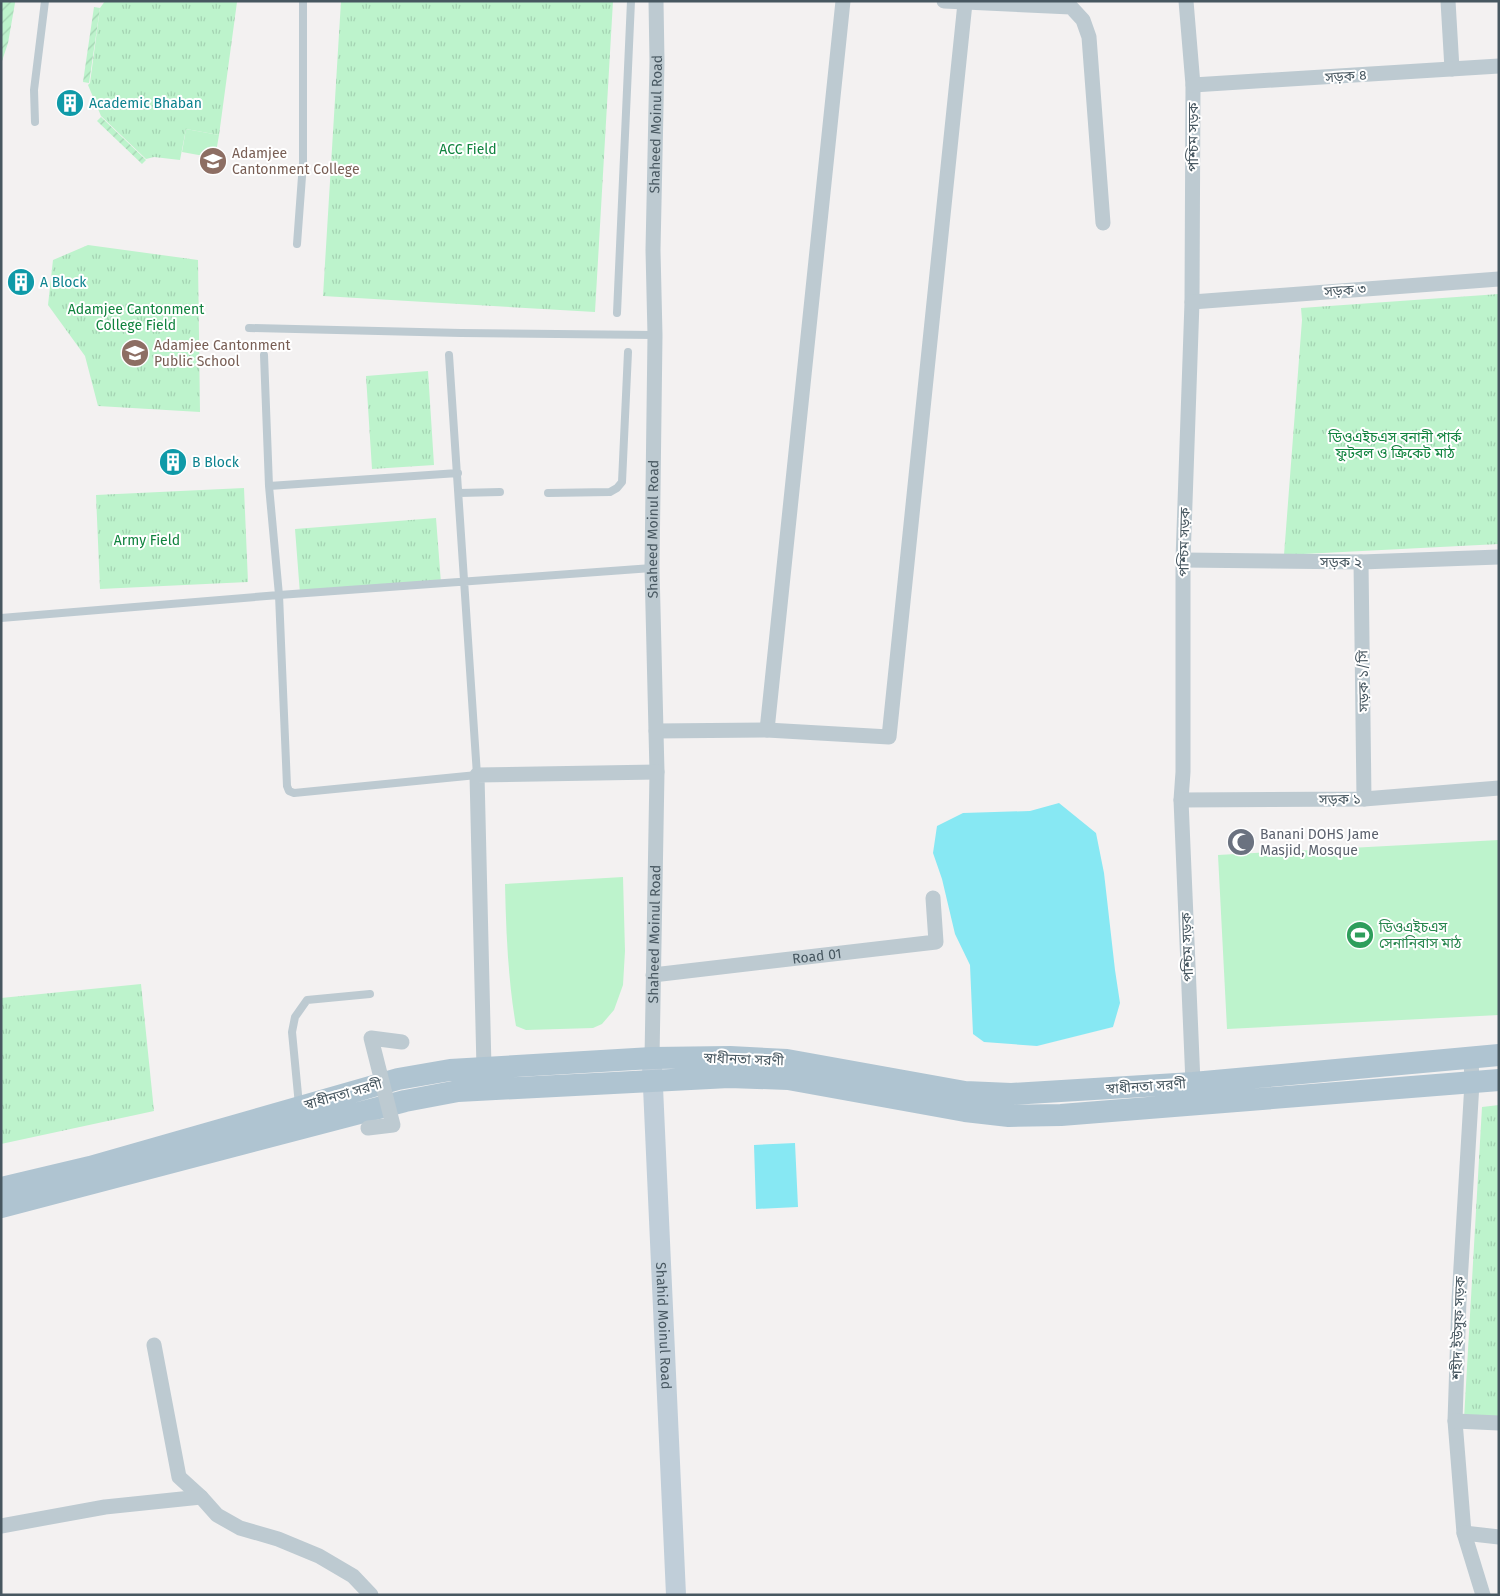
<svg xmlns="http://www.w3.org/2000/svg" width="1500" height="1596" viewBox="0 0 1500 1596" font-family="'Fira Sans','Noto Sans Bengali',sans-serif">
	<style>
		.grass { fill: #bdf3cc }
		.park { fill: url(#park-tufts) }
		.garden { fill: url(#garden-furrows) }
		.water { fill: #87e8f3 }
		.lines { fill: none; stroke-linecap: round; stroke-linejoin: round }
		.lane { stroke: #bdcad1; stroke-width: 8 }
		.street { stroke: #bdcad1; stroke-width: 15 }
		.secondary { stroke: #c0ced9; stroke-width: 20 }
		.primary { stroke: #afc4d1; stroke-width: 22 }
		.street-bridge { stroke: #bdcad1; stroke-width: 15 }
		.labels { text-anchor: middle; stroke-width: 4; stroke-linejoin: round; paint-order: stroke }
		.street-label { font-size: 14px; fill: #475760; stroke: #fff }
		.culture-label { font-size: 14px; fill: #0d838f; stroke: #fff; text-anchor: start }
		.park-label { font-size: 14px; fill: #10833e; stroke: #fff }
		.education-label { font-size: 14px; fill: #785e54; stroke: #fff; text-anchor: start }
		.worship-label { font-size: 14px; fill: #5b616d; stroke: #fff; text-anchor: start }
		.leisure-label { font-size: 14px; fill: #27864d; stroke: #fff; text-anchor: start }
	</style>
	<defs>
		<pattern id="park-tufts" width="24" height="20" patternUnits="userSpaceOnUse" patternTransform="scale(1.25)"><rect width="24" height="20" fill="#bdf3cc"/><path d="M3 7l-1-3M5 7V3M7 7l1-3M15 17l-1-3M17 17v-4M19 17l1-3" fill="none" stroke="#a4d2b2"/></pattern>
		<pattern id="garden-furrows" width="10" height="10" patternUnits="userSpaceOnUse" patternTransform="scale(1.25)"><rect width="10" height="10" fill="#bdf3cc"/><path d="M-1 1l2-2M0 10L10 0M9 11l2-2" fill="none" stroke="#a4d2b2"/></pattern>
	</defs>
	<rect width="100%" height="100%" fill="#f3f1f1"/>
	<!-- grass -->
	<path class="grass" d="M186,129L219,135L215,158L182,152Z
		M1499,840V1015L1227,1029L1218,855Z
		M623,877L625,951L623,985L614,1010L602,1024L593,1028L526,1030L516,1026C508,980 506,931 505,884Z"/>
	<!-- park -->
	<path class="park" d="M105,1L237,2L219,135L186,129L180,160L154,157L146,159L101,116L88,85L90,83L100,8Z
		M341,1H613L595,312L323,296Z
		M88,245L198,260L200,412L98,406L85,356L48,305L53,260Z
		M1499,294V544L1284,555L1302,320L1301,308Z
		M428,371L434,465L372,469L366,376Z
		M244,488L248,582L100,589L96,495Z
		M436,518L441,583L300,594L295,529Z
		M141,984L154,1111L1,1144V998Z
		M1499,1105V1421L1464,1419L1482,1107Z"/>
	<!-- garden -->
	<path class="garden" d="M1,1H15V3L8,43L1,64Z
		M94,7L100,8L89,83L83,82Z
		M101,117L146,160L142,164L97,121Z"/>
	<!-- water -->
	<path class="water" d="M1059,803L1096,833L1104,873L1115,970L1120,1003L1113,1027L1037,1046L984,1042L973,1034L970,965L955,934L942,879L933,853L937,826L963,813L1030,811Z
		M795,1143L798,1207L756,1209L754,1145Z"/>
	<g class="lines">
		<!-- lane -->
		<path class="lane" d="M35,122L34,90L45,1
			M297,244L303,163V1
			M617,313L631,1
			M249,328L461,333L655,335
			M264,355L269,486L279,595L287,786L289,791L294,793L477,775L449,355
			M269,486L458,473
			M459,493L500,492
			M548,493L610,492L617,488L622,482L628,352
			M1,618L279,595L652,568
			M299,1105L292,1032L295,1017L307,1000L370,994"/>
		<!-- street -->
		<g class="street">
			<path d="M944,1L1071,7L1083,20L1089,37L1103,223"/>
			<path d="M1186,1L1193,85L1192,302L1183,560V772L1181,800L1193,1083"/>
			<path d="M1448,1L1452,69"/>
			<path d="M1193,85L1499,66"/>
			<path d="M1192,302L1499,279"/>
			<path d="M1183,560L1361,562L1499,557"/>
			<path d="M1361,562L1364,799"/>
			<path d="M767,730L843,1"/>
			<path d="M656,731L767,730L889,737L965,3"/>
			<path d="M1181,800L1364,799L1499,788"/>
			<path id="s1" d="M653,975L936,942L933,898"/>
			<path id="s2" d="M652,1058L657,772L652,568L655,335L653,250L657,61L656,1"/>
			<path d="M1471,1058L1472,1083L1459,1300L1455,1421L1464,1533L1483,1595"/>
			<path d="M484,1068L477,775L657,772"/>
			<path d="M154,1345L179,1477L201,1497L217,1515L240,1528L278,1539L319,1556L353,1576L371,1595"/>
			<path d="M1455,1421L1499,1423"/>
			<path d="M1,1526L105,1507L201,1497"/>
			<path d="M1464,1533L1499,1537"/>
		</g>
		<!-- secondary -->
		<path class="secondary" id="s3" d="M652,1065L676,1595"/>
		<!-- primary -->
		<path class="primary" d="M1,1188L90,1167L398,1079L450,1070L652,1058L730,1057L787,1060L965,1092L1011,1094L1193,1083L1499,1055
			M1,1207L405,1101L458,1091L729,1077L788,1079L965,1111L1009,1116L1061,1115L1499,1080"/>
		<!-- street-bridge -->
		<path class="street-bridge" d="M368,1128L393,1125L371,1038L402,1042"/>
	</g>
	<!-- icons -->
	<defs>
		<symbol id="building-disc" viewBox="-11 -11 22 22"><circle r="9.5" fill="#0f9aa8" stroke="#fff"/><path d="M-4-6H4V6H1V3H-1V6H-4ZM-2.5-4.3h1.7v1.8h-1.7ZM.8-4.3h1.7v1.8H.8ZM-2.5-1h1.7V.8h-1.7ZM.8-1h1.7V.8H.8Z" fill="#fff"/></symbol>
		<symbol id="university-disc" viewBox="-11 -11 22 22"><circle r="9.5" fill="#8d6e63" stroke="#fff"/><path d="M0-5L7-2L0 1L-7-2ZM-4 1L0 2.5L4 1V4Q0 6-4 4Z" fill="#fff"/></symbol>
		<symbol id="school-disc" viewBox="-11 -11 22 22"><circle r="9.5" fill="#8d6e63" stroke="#fff"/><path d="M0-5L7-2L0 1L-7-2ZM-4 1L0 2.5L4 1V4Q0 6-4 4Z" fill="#fff"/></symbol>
		<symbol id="mosque-disc" viewBox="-11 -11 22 22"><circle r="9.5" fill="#6b7280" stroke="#fff"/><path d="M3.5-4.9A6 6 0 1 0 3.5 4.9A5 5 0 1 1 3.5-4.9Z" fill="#fff"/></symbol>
		<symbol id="stadium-disc" viewBox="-11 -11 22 22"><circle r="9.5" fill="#2e9e5b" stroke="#fff"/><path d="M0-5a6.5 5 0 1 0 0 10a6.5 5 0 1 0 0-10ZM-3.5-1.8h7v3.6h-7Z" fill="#fff"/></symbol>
	</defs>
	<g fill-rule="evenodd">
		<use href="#building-disc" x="54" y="87" width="32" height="32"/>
		<use href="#university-disc" x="197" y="145" width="32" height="32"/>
		<use href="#building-disc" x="5" y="266" width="32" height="32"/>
		<use href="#school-disc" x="119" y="337" width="32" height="32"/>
		<use href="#building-disc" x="157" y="446" width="32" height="32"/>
		<use href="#mosque-disc" x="1225" y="826" width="32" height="32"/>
		<use href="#stadium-disc" x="1344" y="919" width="32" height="32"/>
	</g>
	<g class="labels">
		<!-- street labels -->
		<g class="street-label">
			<text transform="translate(1346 76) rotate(-4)" y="5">সড়ক ৪</text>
			<text dy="5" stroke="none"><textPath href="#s2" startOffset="934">Shaheed Moinul Road</textPath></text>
			<text transform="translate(1193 137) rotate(-90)" y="5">পশ্চিম সড়ক</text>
			<text transform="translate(1345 290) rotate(-4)" y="5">সড়ক ৩</text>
			<text dy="5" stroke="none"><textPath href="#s2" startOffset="529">Shaheed Moinul Road</textPath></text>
			<text transform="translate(1184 542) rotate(-89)" y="5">পশ্চিম সড়ক</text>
			<text x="1341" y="567">সড়ক ২</text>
			<text transform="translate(1363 681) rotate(-91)" y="5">সড়ক ১/সি</text>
			<text transform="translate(1340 799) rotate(-1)" y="5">সড়ক ১</text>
			<text dy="5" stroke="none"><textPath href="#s2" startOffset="124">Shaheed Moinul Road</textPath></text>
			<text transform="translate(1187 947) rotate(-92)" y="5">পশ্চিম সড়ক</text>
			<text dy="5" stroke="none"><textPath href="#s1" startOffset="165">Road 01</textPath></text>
			<text transform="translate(744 1059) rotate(2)" y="5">স্বাধীনতা সরণী</text>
			<text transform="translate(1146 1086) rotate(-4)" y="5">স্বাধীনতা সরণী</text>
			<text transform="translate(343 1094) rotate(-16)" y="5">স্বাধীনতা সরণী</text>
			<text dy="5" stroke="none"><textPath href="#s3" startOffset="261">Shahid Moinul Road</textPath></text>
			<text transform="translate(1458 1328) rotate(-88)" y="5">শহীদ ইউসুফ সড়ক</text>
		</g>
		<!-- culture labels -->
		<g class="culture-label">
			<text x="89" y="108">Academic Bhaban</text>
			<text x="40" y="287">A Block</text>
			<text x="192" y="467">B Block</text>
		</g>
		<!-- park labels -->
		<g class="park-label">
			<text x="468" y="154">ACC Field</text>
			<text x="136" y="314">Adamjee Cantonment<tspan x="136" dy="16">College Field</tspan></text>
			<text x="1395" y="442">ডিওএইচএস বনানী পার্ক<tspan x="1395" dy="16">ফুটবল ও ক্রিকেট মাঠ</tspan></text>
			<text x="147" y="545">Army Field</text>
		</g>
		<!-- education labels -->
		<g class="education-label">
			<text x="232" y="158">Adamjee<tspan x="232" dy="16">Cantonment College</tspan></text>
			<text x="154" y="350">Adamjee Cantonment<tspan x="154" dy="16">Public School</tspan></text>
		</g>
		<!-- worship labels -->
		<g class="worship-label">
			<text x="1260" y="839">Banani DOHS Jame<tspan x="1260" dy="16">Masjid, Mosque</tspan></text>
		</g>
		<!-- leisure labels -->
		<g class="leisure-label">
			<text x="1379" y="932">ডিওএইচএস<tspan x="1379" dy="16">সেনানিবাস মাঠ</tspan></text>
		</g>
	</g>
	<!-- border -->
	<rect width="1500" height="1596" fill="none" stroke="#475760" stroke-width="5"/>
</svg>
